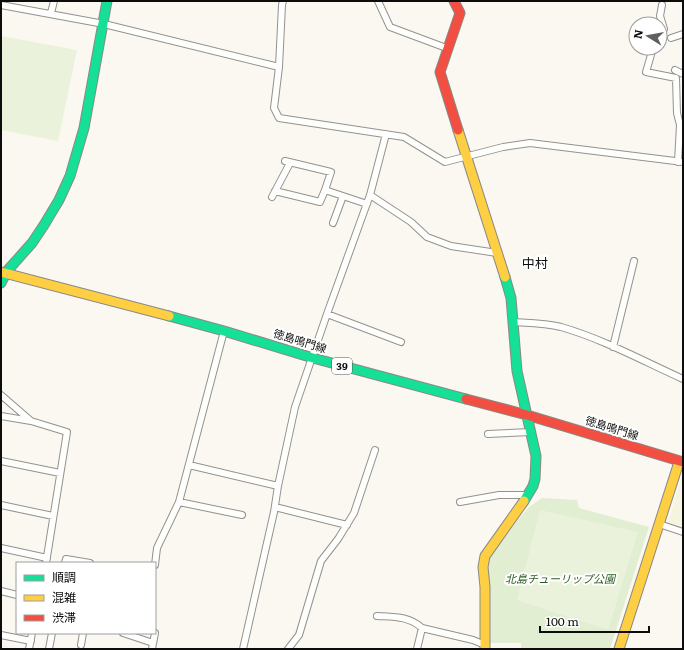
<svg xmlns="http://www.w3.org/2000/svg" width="684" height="650" viewBox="0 0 684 650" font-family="Literata,'Noto Sans JP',serif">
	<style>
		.farmland { fill: #f5f4de }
		.green { fill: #e1eed2 }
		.pitch { fill: #ebf2db }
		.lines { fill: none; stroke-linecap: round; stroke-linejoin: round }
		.street-casing { stroke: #93928f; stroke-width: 8 }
		.fast-casing { stroke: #8a8985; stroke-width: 11 }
		.slow-casing { stroke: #8a8985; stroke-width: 11 }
		.jam-casing { stroke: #8a8985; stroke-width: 11 }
		.street { stroke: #fefefd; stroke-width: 6 }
		.fast { stroke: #16e098; stroke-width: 9 }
		.slow { stroke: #ffcf43; stroke-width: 9 }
		.jam { stroke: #f24e42; stroke-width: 9 }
		.labels { text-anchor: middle; stroke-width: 4; stroke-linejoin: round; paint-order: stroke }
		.shield { fill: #fff; stroke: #555; stroke-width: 1 }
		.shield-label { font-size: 10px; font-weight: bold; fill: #0c0c0c }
		.street-label { font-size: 11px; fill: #0c0c0c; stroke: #fff }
		.park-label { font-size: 11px; font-style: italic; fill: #2b5e22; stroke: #fff }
		.quarter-label { font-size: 13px; fill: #0c0c0c; stroke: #fff }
	</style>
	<rect width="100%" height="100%" fill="#faf8f0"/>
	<!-- farmland -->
	<path class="farmland" d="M682,476H683V528L668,523Z"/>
	<!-- green -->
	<path class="green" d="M542,498L577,500L579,508L649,527L610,649H521V643H489L488,574L487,562L517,521L529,507Z"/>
	<!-- pitch -->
	<path class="pitch" d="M1,36L77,50L58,141L1,130Z
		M540,510L638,532L608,630L517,600Z"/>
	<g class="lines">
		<defs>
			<path id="street" d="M283,1L282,5L279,67L274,108L279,118L404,137L445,162L503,147L530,143L683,162
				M378,1L390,27L449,49
				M1,5L104,24L279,67
				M51,13L54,1
				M660,36L664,29L660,16L662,5
				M671,38L683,34
				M653,48L646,72L676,78L677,113L680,125L678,162
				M675,70L683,74
				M325,190L367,204
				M275,191L320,202L325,190L331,172L285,161
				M370,195L411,222L427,237L451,246L497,253
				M272,197L290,163
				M333,223L343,196
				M327,314L401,342
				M512,322C528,323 545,323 561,327C603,339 643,361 683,379
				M613,347L634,261
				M1,395L31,421L67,432L46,563
				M1,416L31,421
				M488,434L531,432
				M1,461L60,473
				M189,465L278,486
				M179,502L242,515
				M460,502L499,495H528
				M1,505L53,516
				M275,507L347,525
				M659,524L683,532
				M1,548L47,558
				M65,563L66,559L90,563
				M155,565L157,548L179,502L224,331
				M1,591L17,595
				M377,616C394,617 409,616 422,628
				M123,633L153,643
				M1,635L31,641
				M81,645L83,633
				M29,649L32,633
				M49,649L52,633
				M152,649L155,633
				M243,649L274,512L278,486L295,407L327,314L370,195L386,134
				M288,649L299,635L321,561L338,539L354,513L375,450
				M417,649L422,628L473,640L485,645"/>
			<path id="fast" d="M505,277L511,298L517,371L536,456L535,479L533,486L524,501
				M1,283L7,271L32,243L44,225L59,200L70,176L84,128L107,1
				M169,316L224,331L313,358L466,399"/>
			<path id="slow" d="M458,130L505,277
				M1,272L169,316
				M485,649V587L483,567L485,556L524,501
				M619,649L679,462"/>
			<path id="jam" d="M454,1L460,13L440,72L458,130
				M466,399L527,415L683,462"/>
		</defs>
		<!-- street casing -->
		<use href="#street" class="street-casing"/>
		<!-- fast casing -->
		<use href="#fast" class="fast-casing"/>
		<!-- slow casing -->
		<use href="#slow" class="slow-casing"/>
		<!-- jam casing -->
		<use href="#jam" class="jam-casing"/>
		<!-- street -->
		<use href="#street" class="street"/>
		<!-- fast -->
		<use href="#fast" class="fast"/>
		<!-- slow -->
		<use href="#slow" class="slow"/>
		<!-- jam -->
		<use href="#jam" class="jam"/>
	</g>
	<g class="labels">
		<!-- shield labels -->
		<rect class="shield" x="332" y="358" width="20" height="16" rx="3"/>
		<g class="shield-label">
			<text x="342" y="370">39</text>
		</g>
		<!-- street labels -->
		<g class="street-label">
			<text transform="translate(300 341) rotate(17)" y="4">徳島鳴門線</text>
			<text transform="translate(612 428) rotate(17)" y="4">徳島鳴門線</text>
		</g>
		<!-- park labels -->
		<g class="park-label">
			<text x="560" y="583">北島チューリップ公園</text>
		</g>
		<!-- quarter labels -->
		<g class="quarter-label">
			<text x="535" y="268">中村</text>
		</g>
	</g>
	<!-- border -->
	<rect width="684" height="650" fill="none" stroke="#0c0c0c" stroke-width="4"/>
	<!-- legend -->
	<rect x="16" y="562" width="140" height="72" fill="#ffffff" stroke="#9e9e9e"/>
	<rect x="24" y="575" width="20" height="6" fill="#16e098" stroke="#9e9e9e"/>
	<text x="52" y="582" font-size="12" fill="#0c0c0c">順調</text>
	<rect x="24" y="595" width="20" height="6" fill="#ffcf43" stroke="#9e9e9e"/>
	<text x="52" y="602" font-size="12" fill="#0c0c0c">混雑</text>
	<rect x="24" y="615" width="20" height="6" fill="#f24e42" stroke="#9e9e9e"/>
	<text x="52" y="622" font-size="12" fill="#0c0c0c">渋滞</text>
	<!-- north arrow -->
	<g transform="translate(648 36) rotate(281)"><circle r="19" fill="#ffffff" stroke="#9e9e9e"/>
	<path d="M0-3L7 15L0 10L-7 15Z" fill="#5f5f5c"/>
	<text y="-6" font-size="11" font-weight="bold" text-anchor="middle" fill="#0c0c0c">N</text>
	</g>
	<!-- scale -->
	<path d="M540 626v6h109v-6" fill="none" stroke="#0c0c0c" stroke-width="2"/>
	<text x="546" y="626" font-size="12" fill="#0c0c0c" stroke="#ffffff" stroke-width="3" paint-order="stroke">100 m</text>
</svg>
